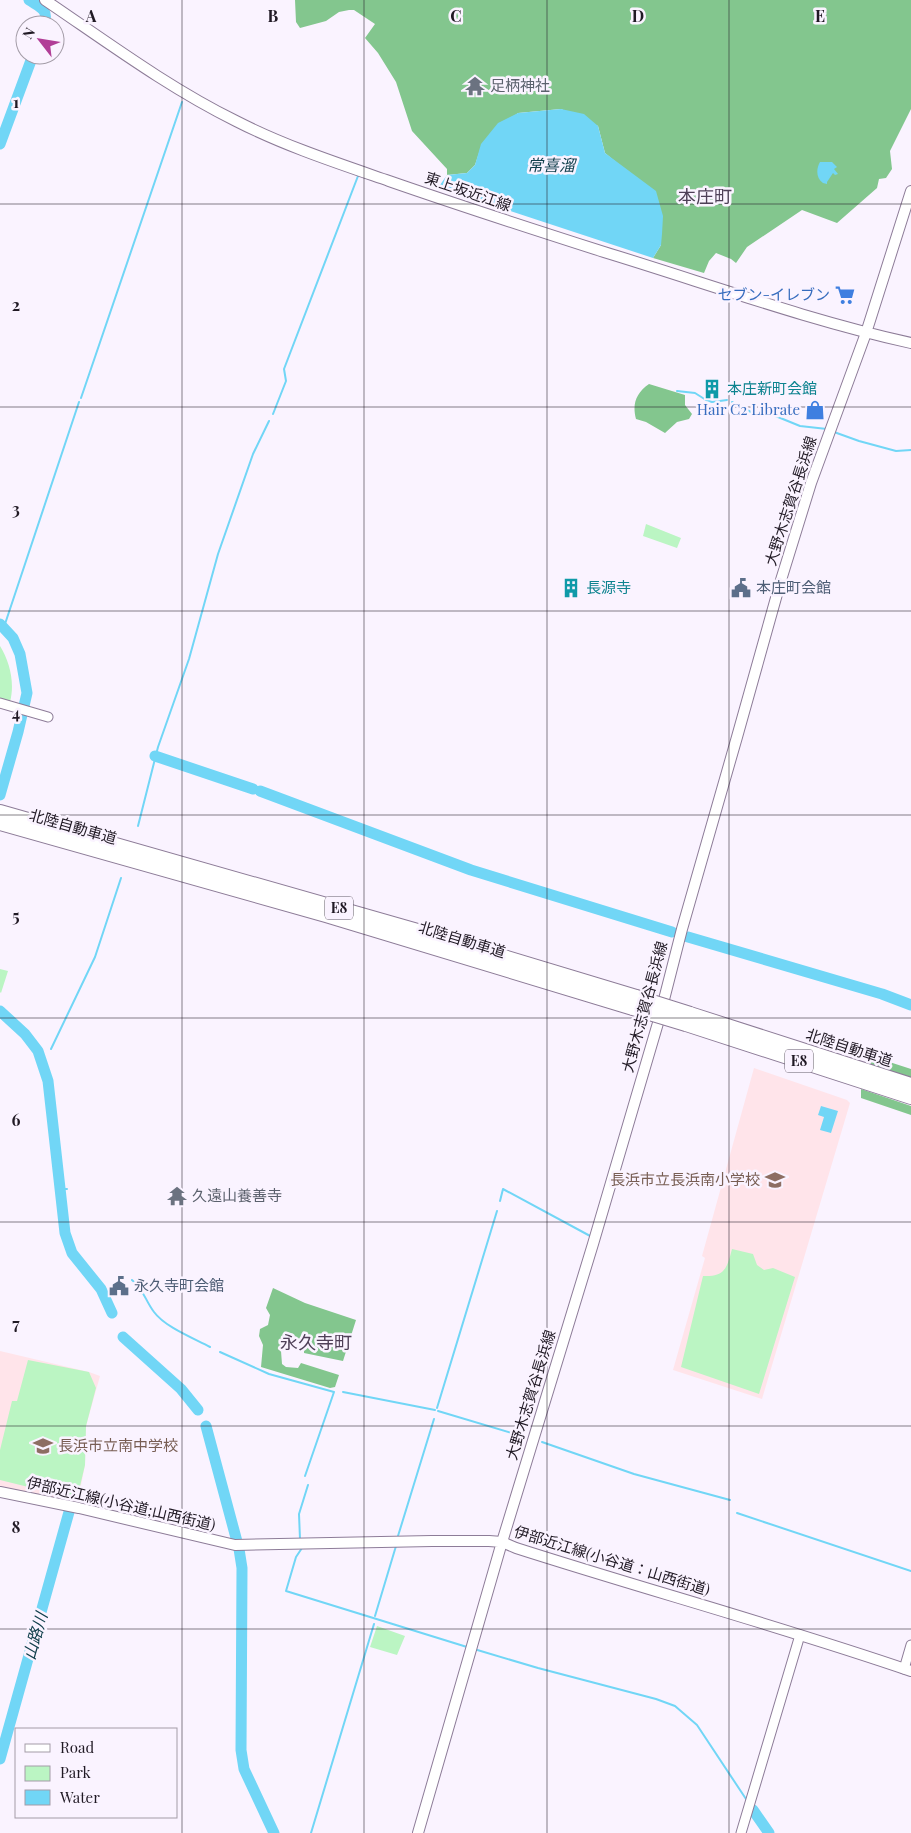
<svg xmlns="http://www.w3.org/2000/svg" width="911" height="1833" viewBox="0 0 911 1833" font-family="'Playfair Display','Noto Sans JP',serif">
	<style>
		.education { fill: #ffe4ea }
		.green { fill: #bbf5c3 }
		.forest { fill: #83c68e }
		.water { fill: #71d6f6 }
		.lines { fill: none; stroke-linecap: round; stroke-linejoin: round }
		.stream { stroke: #71d6f6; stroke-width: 2 }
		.river { stroke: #71d6f6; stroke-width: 11 }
		.tertiary-casing { stroke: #8d7c98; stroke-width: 11 }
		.secondary-casing { stroke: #8d7c98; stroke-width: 12 }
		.motorway-casing { stroke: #8d7c98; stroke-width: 16 }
		.tertiary { stroke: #fff; stroke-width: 9 }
		.secondary { stroke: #fff; stroke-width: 10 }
		.motorway { stroke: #fff; stroke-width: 14 }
		.motorway-bridge-casing { stroke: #8d7c98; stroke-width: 16; stroke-linecap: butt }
		.motorway-bridge { stroke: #fff; stroke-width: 14 }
		.grid { fill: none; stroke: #201924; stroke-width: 1; stroke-opacity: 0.55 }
		.labels { text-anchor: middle; stroke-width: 5; stroke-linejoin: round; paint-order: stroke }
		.shield { fill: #faf3ff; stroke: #615a66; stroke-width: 1 }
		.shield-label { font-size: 14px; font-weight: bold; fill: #201924 }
		.worship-label { font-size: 15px; fill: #5b616d; stroke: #faf3ff; text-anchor: start }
		.street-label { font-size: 15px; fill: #201924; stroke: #faf3ff }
		.shop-label { font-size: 15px; fill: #366cbe; stroke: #faf3ff; text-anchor: end }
		.culture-label { font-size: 15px; fill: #0d838f; stroke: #faf3ff; text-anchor: start }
		.service-label { font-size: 15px; fill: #4e5e75; stroke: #faf3ff; text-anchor: start }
		.education-label { font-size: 15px; fill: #785e54; stroke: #faf3ff; text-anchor: end }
		.water-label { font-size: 16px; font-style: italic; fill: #12404d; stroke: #faf3ff }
		.quarter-label { font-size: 18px; fill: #4f4058; stroke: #faf3ff }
		.grid-label { font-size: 16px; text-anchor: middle; font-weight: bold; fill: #201924; stroke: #faf3ff; stroke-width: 5; stroke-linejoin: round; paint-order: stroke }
	</style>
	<rect width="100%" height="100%" fill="#faf3ff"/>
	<!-- education -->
	<path class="education" d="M754,1068L847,1100L850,1103L762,1399L673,1370L705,1258L702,1256Z
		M0,1351L89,1372L100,1376L86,1426L85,1465L77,1505L0,1488Z"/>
	<!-- green -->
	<path class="green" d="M646,524L681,538L677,548L643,536Z
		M0,646C10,662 15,683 10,702L0,699Z
		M0,969L8,971L1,993L0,992Z
		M732,1249L753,1254L757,1265L764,1270L773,1268L795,1277L759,1394L681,1367L703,1276C725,1277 727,1268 732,1249Z
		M28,1360L89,1372L96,1388L86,1426L85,1465L77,1499L0,1480V1450L12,1401H17Z
		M377,1626L405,1636L397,1655L370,1647Z"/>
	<!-- forest -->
	<path class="forest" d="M295,0H911V109L890,151L892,169L886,178L879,179L877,188L837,223L802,210L747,247L736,263L731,259L716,253L709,261L704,273L653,258L661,245L617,163L605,153L598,126L561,109L518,113L482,144L475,165L467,173L447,175V169L412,131L396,82L378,53L365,38L375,24L354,10H349L339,12L326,21L300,28L296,22Z
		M649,384L685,395V405L692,414L689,419L677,422L665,433L646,422L636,419C632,404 636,393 649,384Z
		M874,1057L911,1069V1078L870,1065Z
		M861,1089L911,1106V1115L861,1098Z
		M273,1288L305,1303L356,1320L343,1361L304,1353V1345L298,1342L288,1344L281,1351L282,1364L286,1367L298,1368L301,1363L339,1375L335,1387L330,1388L261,1367L263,1345L259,1336L260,1329L268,1325L270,1315L266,1308Z"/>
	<!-- water -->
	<path class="water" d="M561,109L584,114L598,126L605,153L656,191L663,216L662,234L661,245L653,258L444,189L440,185L447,175L467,173L475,165L481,144L498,123L518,113Z
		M820,162H832L837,167L834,169L838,174L835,175L833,173L827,182V184L823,183C816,178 816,169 820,162Z
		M821,1106L838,1111L831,1133L820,1130L824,1117L818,1115Z"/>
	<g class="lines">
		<!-- stream -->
		<path class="stream" d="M677,391L695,393L706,400L712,402L727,400
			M81,398L182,102
			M732,402L751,412L773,415L800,426L827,429
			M273,414L286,381L284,369L358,176
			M834,432L859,441L896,451L911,450
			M4,627L79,402
			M138,826L158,747L189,659L218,554L253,454L269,421
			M51,1049L95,957L121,878
			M61,1189H67
			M500,1201L503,1189L592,1237
			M132,1280C144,1290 145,1300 154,1312C165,1327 193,1338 210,1347
			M220,1352L269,1374L334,1392L305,1476
			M343,1392L435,1410
			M437,1408L497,1211
			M438,1411L525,1437
			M542,1442L634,1474L730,1500
			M737,1513L911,1571
			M398,1536L434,1419
			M300,1539L299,1514L308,1485
			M302,1548L296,1557L286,1591L467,1647
			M375,1616L396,1546
			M474,1649L538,1668L656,1699L675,1706L697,1725L746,1799
			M311,1833L374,1624"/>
		<!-- river -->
		<path class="river" d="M29,0C41,8 49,9 44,25
			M0,144L33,55
			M0,624L13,638L20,654L27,693L18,732L0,795
			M155,756L253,789
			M260,791L471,870L672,932
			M688,937L882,994L911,1005
			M0,1011L25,1034L38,1051L48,1081L65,1233L72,1253L101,1289L112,1313
			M123,1337L181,1389L198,1410
			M206,1426L239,1549L242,1568L241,1750L244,1769L274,1833
			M0,1759L69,1512
			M753,1810L769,1833"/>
		<defs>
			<path id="tertiary" d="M0,703L48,717
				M904,1669L911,1645
				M741,1833L800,1635"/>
			<path id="secondary" d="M45,0C107,42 169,88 236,121C285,146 337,163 389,181C461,206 532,229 604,252C706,283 807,320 911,343
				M0,1492L79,1508L235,1545L432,1541H489L502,1542L516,1548C647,1590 780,1626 911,1671
				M418,1833L502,1542L593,1244L658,1023L682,929L737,737L781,580L811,483L866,333L911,191"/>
			<path id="motorway" d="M0,812L421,932L636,997
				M0,823L326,915L633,1008
				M690,1014L911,1085
				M686,1024L911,1097"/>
		</defs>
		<!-- tertiary casing -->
		<use href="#tertiary" class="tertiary-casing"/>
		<!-- secondary casing -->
		<use href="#secondary" class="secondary-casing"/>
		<!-- motorway casing -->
		<use href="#motorway" class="motorway-casing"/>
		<!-- tertiary -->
		<use href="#tertiary" class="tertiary"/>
		<!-- secondary -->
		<use href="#secondary" class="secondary"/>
		<!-- motorway -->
		<use href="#motorway" class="motorway"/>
		<defs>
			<path id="motorway-bridge" d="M636,997L690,1014
				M633,1008L686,1024"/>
		</defs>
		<!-- motorway-bridge casing -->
		<use href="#motorway-bridge" class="motorway-bridge-casing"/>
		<!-- motorway-bridge -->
		<use href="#motorway-bridge" class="motorway-bridge"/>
	</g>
	<!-- grid -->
	<path class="grid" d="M182,0V1833M364,0V1833M547,0V1833M729,0V1833M0,204H911M0,407H911M0,611H911M0,815H911M0,1018H911M0,1222H911M0,1426H911M0,1629H911"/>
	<!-- icons -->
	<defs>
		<symbol id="temple-bare" viewBox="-9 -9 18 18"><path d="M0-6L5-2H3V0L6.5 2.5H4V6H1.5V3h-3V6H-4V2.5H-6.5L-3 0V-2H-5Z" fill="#6b7280" stroke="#faf3ff" stroke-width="2.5" paint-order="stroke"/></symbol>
		<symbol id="supermarket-bare" viewBox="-9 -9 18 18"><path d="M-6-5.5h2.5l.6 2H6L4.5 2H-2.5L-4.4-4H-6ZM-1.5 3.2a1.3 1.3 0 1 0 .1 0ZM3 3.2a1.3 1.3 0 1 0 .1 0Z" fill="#3f7fe0" stroke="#faf3ff" stroke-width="2.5" paint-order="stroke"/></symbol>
		<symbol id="building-bare" viewBox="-9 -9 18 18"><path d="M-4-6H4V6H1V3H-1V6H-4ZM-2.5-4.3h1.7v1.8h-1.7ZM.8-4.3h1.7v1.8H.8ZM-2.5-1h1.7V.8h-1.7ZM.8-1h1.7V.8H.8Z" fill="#0f9aa8" stroke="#faf3ff" stroke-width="2.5" paint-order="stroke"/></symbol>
		<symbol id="shop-bare" viewBox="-9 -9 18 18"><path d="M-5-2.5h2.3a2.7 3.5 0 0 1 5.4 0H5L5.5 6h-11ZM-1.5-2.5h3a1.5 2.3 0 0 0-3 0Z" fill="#3f7fe0" stroke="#faf3ff" stroke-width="2.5" paint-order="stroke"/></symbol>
		<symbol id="civic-bare" viewBox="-9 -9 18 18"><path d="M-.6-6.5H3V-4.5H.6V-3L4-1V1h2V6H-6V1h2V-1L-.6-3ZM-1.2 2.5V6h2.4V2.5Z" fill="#5c6f8a" stroke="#faf3ff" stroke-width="2.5" paint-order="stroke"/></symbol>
		<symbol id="school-bare" viewBox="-9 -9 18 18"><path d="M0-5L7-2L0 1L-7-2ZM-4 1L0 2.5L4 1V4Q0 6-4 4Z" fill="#8d6e63" stroke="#faf3ff" stroke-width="2.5" paint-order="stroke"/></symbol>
	</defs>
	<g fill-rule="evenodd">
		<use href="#temple-bare" x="461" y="72" width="28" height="28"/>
		<use href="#supermarket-bare" x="831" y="281" width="28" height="28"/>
		<use href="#building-bare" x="698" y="375" width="28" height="28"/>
		<use href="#shop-bare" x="801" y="396" width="28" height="28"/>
		<use href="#building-bare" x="557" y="574" width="28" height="28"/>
		<use href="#civic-bare" x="727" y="574" width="28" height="28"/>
		<use href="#school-bare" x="761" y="1166" width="28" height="28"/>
		<use href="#temple-bare" x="163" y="1182" width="28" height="28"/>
		<use href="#civic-bare" x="105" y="1272" width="28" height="28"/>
		<use href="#school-bare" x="29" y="1432" width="28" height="28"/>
	</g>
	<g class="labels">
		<!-- shield labels -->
		<g class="shield">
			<rect x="325" y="896.5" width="28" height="23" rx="4"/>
			<rect x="785" y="1049.5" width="28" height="23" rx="4"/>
		</g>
		<g class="shield-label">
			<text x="339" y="913">E8</text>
			<text x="799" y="1066">E8</text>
		</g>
		<!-- worship labels -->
		<g class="worship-label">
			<text x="490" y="91">足柄神社</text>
			<text x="192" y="1201">久遠山養善寺</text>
		</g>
		<!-- street labels -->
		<g class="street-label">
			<text transform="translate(468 192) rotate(19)" y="5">東上坂近江線</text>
			<text transform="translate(791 501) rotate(-72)" y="5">大野木志賀谷長浜線</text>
			<text transform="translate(73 827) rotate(16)" y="5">北陸自動車道</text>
			<text transform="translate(462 940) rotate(17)" y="5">北陸自動車道</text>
			<text transform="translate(645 1007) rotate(-75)" y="5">大野木志賀谷長浜線</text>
			<text transform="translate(849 1048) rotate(18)" y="5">北陸自動車道</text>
			<text transform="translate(531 1395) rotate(-73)" y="5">大野木志賀谷長浜線</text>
			<text transform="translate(121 1504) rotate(13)" y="5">伊部近江線(小谷道;山西街道)</text>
			<text transform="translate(612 1561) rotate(17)" y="5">伊部近江線(小谷道：山西街道)</text>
		</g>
		<!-- shop labels -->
		<g class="shop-label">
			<text x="830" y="300">セブン-イレブン</text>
			<text x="800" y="415">Hair C2 Librate</text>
		</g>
		<!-- culture labels -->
		<g class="culture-label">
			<text x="727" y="394">本庄新町会館</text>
			<text x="586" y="593">長源寺</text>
		</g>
		<!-- service labels -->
		<g class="service-label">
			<text x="756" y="593">本庄町会館</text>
			<text x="134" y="1291">永久寺町会館</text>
		</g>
		<!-- education labels -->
		<g class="education-label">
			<text x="760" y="1185">長浜市立長浜南小学校</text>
			<text x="58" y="1451" text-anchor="start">長浜市立南中学校</text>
		</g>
		<!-- water labels -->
		<g class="water-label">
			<text x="551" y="171">常喜溜</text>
			<text transform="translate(35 1636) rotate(-74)" y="6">山路川</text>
		</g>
		<!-- quarter labels -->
		<g class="quarter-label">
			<text x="705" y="203">本庄町</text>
			<text x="316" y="1349">永久寺町</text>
		</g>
	</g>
	<g class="grid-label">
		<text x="91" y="22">A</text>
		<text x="273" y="22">B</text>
		<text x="456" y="22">C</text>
		<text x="638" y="22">D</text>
		<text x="820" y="22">E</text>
		<text x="16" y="108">1</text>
		<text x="16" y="311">2</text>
		<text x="16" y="515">3</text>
		<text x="16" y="719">4</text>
		<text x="16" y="922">5</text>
		<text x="16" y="1126">6</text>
		<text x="16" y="1330">7</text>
		<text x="16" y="1533">8</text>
	</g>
	<!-- legend -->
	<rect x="15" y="1728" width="162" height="90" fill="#faf3ff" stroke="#a39ca7"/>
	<rect x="25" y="1744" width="25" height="8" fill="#ffffff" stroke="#a39ca7"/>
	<text x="60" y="1753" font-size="15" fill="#201924">Road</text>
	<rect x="25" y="1766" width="25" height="15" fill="#bbf5c3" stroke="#a39ca7"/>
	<text x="60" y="1778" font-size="15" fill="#201924">Park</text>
	<rect x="25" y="1790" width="25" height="15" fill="#71d6f6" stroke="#a39ca7"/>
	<text x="60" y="1803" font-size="15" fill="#201924">Water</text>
	<!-- north arrow -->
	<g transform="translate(40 40) rotate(301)"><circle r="24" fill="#faf3ff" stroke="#a39ca7"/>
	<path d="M0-4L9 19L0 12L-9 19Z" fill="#b13e97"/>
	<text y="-8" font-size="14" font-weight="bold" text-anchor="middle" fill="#201924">N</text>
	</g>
</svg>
